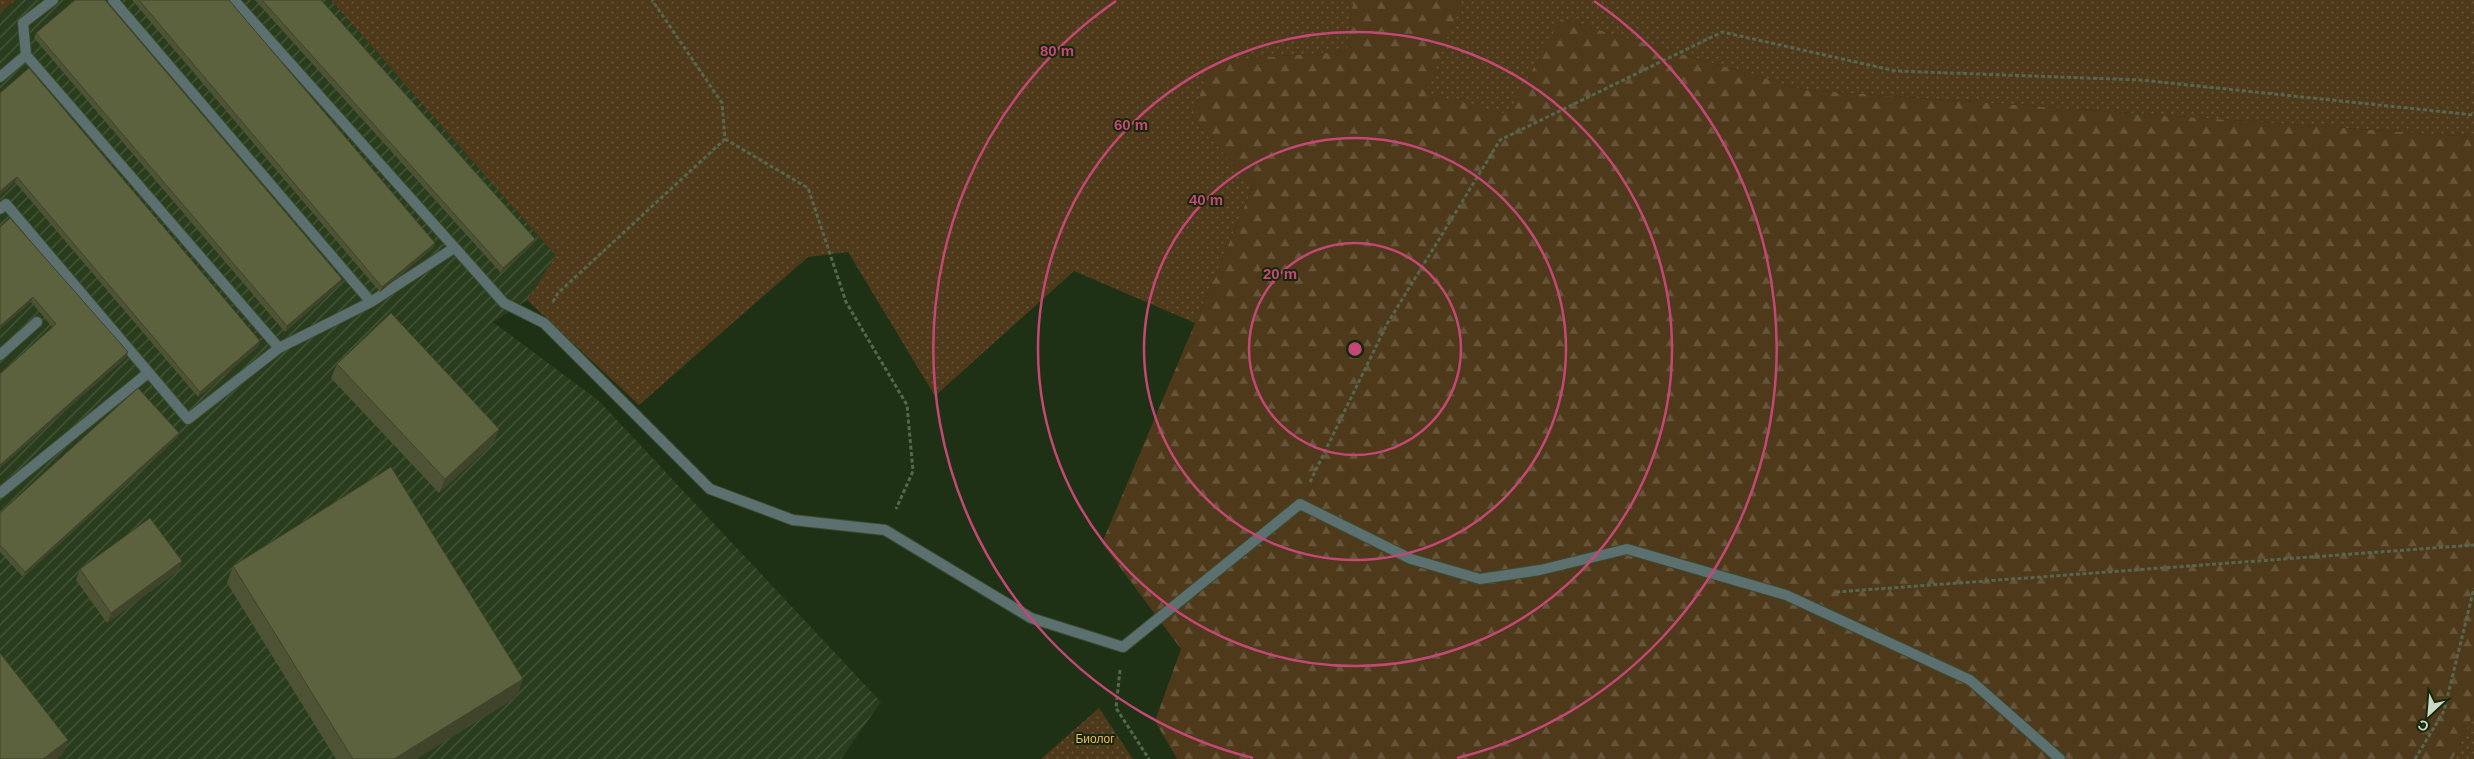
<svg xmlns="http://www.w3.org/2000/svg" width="2474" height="759" viewBox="0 0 2474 759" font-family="Arial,sans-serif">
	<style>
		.industrial { fill: url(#industrial-furrows) }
		.forest { fill: url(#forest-firs) }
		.garden { fill: url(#garden-dots) }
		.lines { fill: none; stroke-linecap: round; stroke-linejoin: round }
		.lane-casing { stroke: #3b4c31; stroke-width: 12 }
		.path { stroke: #56674e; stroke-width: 3; stroke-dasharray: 4 2.5; stroke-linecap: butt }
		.lane { stroke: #5c7070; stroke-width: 10 }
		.wall { fill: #4f5335 }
		.shaded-wall { fill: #40442b }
		.building { fill: #5c613e; stroke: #40442b }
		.ring { fill: none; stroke: #c44876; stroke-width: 2.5 }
		.labels { text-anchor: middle; stroke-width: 4; stroke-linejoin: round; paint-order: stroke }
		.park-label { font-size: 12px; fill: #f2ba68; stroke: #16270b }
		.centre { fill: #c44876; stroke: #16270b; stroke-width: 2.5 }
		.ring-label { font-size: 15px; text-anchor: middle; font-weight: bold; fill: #c44876; stroke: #16270b; stroke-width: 4; stroke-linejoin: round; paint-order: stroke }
	</style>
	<defs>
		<pattern id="industrial-furrows" width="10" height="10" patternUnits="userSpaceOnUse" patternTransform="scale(1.25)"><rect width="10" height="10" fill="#293d1c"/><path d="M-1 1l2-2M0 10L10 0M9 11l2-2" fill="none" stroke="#47583c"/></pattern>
		<pattern id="forest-firs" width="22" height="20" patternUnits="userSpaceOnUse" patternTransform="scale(1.25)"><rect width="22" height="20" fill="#4e391a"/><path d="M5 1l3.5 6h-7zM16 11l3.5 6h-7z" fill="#66553a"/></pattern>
		<pattern id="garden-dots" width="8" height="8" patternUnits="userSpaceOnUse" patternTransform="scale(1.25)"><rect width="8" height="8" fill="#4e391a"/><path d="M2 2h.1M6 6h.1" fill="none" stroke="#66553a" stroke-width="1.8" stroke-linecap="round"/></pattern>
	</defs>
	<rect width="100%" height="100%" fill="#1f3115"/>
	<!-- industrial -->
	<path class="industrial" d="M16,0H331L556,256L527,300L493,322L599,401L881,702L841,759H0V12Z"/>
	<!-- forest -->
	<path class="forest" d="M1353,0H1462L1561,19L1806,90L2474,137V713L2453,759H1177L1155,721L1181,649L1102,543L1253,186L1192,118L1211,61L1347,51Z"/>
	<!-- garden -->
	<path class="garden" d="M0,0H16L0,12Z
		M331,0H1353L1347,51L1211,61L1192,118L1253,186L1195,323L1074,271L935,396L848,252L808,257L639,405L527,300L556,256Z
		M1462,0H2474V137L1806,90L1561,19L1508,114L1426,93Z
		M1099,708L1133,759H1041Z
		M2474,713V759H2453Z"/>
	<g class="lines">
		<defs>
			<path id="lane" d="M113,0L371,302
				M234,0L504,303L544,323L710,489L793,520L885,530L1031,618L1123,647L1300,504L1411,559L1480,579L1540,570L1627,549L1786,595L1970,680L2060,759
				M26,55L279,348
				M0,77L26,55L23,23L53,0
				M0,209L6,204L188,419L279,348L371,302L454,248
				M0,355L37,322
				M0,493L148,373"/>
		</defs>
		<!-- lane casing -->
		<use href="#lane" class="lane-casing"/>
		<!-- path -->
		<path class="path" d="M725,139L808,188L846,302L907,405L913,471L896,509
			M553,302L558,293L725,139L722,103L652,0
			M1310,482L1387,324L1500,140L1722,32L1896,71L2141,80L2474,115
			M1836,592L2474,545
			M1120,670L1116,708L1149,759
			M2415,759L2444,711L2474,588"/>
		<!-- lane -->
		<use href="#lane" class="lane"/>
	</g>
	<!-- wall -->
	<path class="wall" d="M132,0H229L435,243L433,248L380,292Z
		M255,0H321L535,239L533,244L501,273Z
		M36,33L342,279L340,284L285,332L34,38Z
		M0,93L258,347L198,397L15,182L0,195Z
		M0,227L126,358L53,328L31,302L0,329Z
		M337,364L499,429L493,443L439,493L331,378Z
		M179,433L177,438L23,577L0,552V513Z
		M182,561L178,571L107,623L76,580L80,569Z
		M233,566L517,697L416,759H336L227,583Z"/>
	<!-- shaded-wall -->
	<path class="shaded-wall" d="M17,177L15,182L0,195V191Z
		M535,239L533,244L501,273L503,268Z
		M435,243L433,248L380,292L382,287Z
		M342,279L340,284L285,332L287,326Z
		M33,297L31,302L0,329V326Z
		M260,341L258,347L198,397L200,392Z
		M128,352L126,358L0,468V465Z
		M499,429L493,443L439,493L445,479Z
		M179,433L177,438L23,577L25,572Z
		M182,561L178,571L107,623L111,613Z
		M523,679L517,697L416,759H394Z
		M68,740L63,754L57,759H43Z"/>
	<!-- building -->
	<path class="building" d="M75,0H105L342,279L287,326L36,33Z
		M139,0H229L435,243L382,287Z
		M262,0H321L535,239L503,268Z
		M29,68L260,341L200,392L17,177L0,191V93Z
		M10,218L128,352L0,465V374L56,324L33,297L0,326V227Z
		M391,313L499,429L445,479L337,364Z
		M138,388L179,433L25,572L0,545V513Z
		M391,467L523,679L394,759H353L233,566Z
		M150,518L182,561L111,613L80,569Z
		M0,653L68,740L43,759H0Z"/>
	<!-- distance rings -->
	<g class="ring">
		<circle cx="1355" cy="349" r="106"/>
		<circle cx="1355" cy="349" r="211"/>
		<circle cx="1355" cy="349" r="317"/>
		<path d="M1253 758A422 422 0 0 1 1116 1M1594 1A422 422 0 0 1 1457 758"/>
	</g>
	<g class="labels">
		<!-- park labels -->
		<g class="park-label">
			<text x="1095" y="743">Биолог</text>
		</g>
	</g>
	<circle cx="1355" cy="349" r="8" class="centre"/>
	<g class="ring-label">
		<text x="1057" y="56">80 m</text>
		<text x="1131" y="130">60 m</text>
		<text x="1206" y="205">40 m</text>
		<text x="1280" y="279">20 m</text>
	</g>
	<!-- north arrow -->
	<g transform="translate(2429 714) rotate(206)" stroke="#16270b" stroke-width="4" paint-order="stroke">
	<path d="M0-4L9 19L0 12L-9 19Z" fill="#ccd8c7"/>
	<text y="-8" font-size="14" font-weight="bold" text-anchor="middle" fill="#ccd8c7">С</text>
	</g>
</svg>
